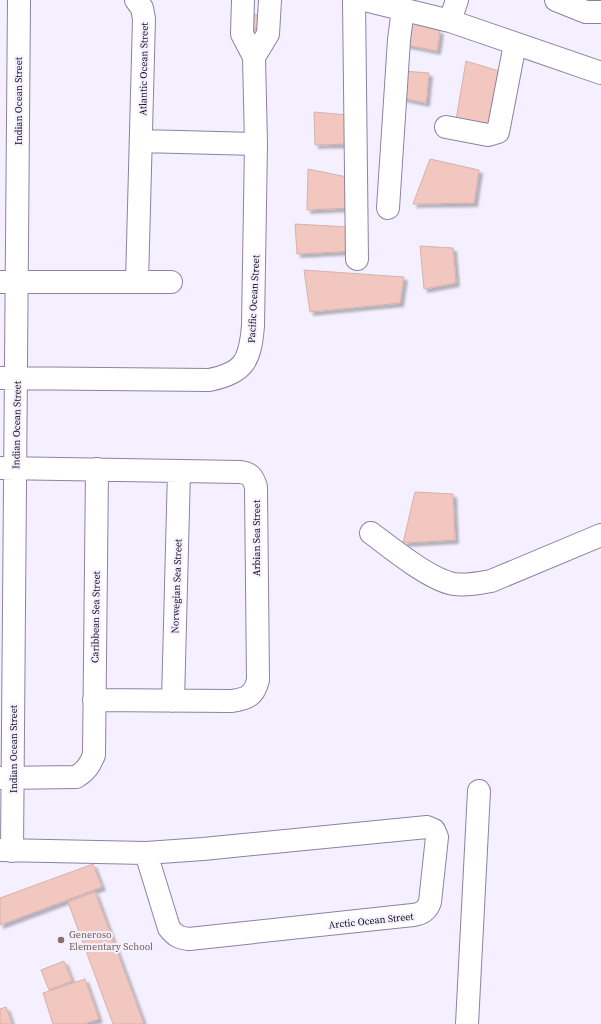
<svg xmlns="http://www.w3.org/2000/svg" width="601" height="1024" viewBox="0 0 601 1024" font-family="'Source Serif 4',serif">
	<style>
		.building { fill: #f1c7bf; stroke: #d9b0a9; filter: url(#shadow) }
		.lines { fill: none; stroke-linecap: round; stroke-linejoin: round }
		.minor-casing { stroke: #8c82a3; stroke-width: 24 }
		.minor { stroke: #fff; stroke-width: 22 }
		.education-dot { fill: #8d6e63; stroke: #f4f0ff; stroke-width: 1.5 }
		.labels { text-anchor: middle; stroke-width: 4; stroke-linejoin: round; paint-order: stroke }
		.street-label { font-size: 10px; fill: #100d18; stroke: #f4f0ff }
		.education-label { font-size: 10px; fill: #785e54; stroke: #f4f0ff; text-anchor: start }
	</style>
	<defs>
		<filter id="shadow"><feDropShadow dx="3.5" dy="3.5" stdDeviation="1" flood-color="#0004"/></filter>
	</defs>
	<rect width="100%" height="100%" fill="#f4f0ff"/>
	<!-- building -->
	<path class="building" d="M251,14L262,15L261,29L251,28Z
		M408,18L440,31L437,51L402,44Z
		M466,61L499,71L495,124L456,120Z
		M404,71L429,73L426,103L402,98Z
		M314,112L347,115L349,144L315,145Z
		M430,159L479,170L474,203L413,204Z
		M308,169L352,178L347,208L307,210Z
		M295,224L348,227L352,251L297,254Z
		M420,246L453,248L456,283L424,289Z
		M304,270L404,277L400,303L310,312Z
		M415,492L453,494L455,540L403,543Z
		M93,864L102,887L0,925V898Z
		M95,892L144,1024H113L68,902Z
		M64,961L72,981L49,990L41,970Z
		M85,979L99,1019L83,1024H53L43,993Z
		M6,1007L12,1024H0V1009Z"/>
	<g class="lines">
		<defs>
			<path id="minor" d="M136,0L142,8L144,19L137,282
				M354,0L357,259
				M365,0L450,21L601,73
				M556,0L586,12H601
				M450,21L457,0
				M254,57L268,34L270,0
				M446,127L488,135L498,132L515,44
				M141,141L256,144
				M388,208L399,40L403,9
				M0,282H171
				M0,378L209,380C245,373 250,360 253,326L256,144L254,57L242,34L243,0
				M1,468L240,472C250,473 253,477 256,487L258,680C254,696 247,699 231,701L94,700
				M371,533C391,548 430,580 454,584C466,586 480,583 491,581L601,535
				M173,701L179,471
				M0,778L76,777C86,771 90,765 94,755L97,469
				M0,850L146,853L203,849L427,827L434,830L437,837L430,902C427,911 421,914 413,915L189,939C180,938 175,936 169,928L146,853
				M12,851L19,0
				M467,1024L479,791"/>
		</defs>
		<!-- minor casing -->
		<use href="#minor" class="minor-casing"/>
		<!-- minor -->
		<use href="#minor" class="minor"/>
	</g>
	<!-- markers -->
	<circle class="education-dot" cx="61" cy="940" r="4"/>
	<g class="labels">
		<!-- street labels -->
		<g class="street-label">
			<text transform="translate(143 69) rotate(-89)" y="4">Atlantic Ocean Street</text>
			<text transform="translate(18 101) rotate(-90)" y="4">Indian Ocean Street</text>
			<text transform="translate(253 299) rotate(-87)" y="4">Pacific Ocean Street</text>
			<text transform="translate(16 425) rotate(-89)" y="4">Indian Ocean Street</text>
			<text transform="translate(256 538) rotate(-90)" y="4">Arbian Sea Street</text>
			<text transform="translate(176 586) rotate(-88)" y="4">Norwegian Sea Street</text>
			<text transform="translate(95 617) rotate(-89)" y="4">Caribbean Sea Street</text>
			<text transform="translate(13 749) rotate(-90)" y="4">Indian Ocean Street</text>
			<text transform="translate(371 920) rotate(-6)" y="4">Arctic Ocean Street</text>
		</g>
		<!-- education labels -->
		<g class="education-label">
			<text x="69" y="938">Generoso<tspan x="69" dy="12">Elementary School</tspan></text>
		</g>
	</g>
</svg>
